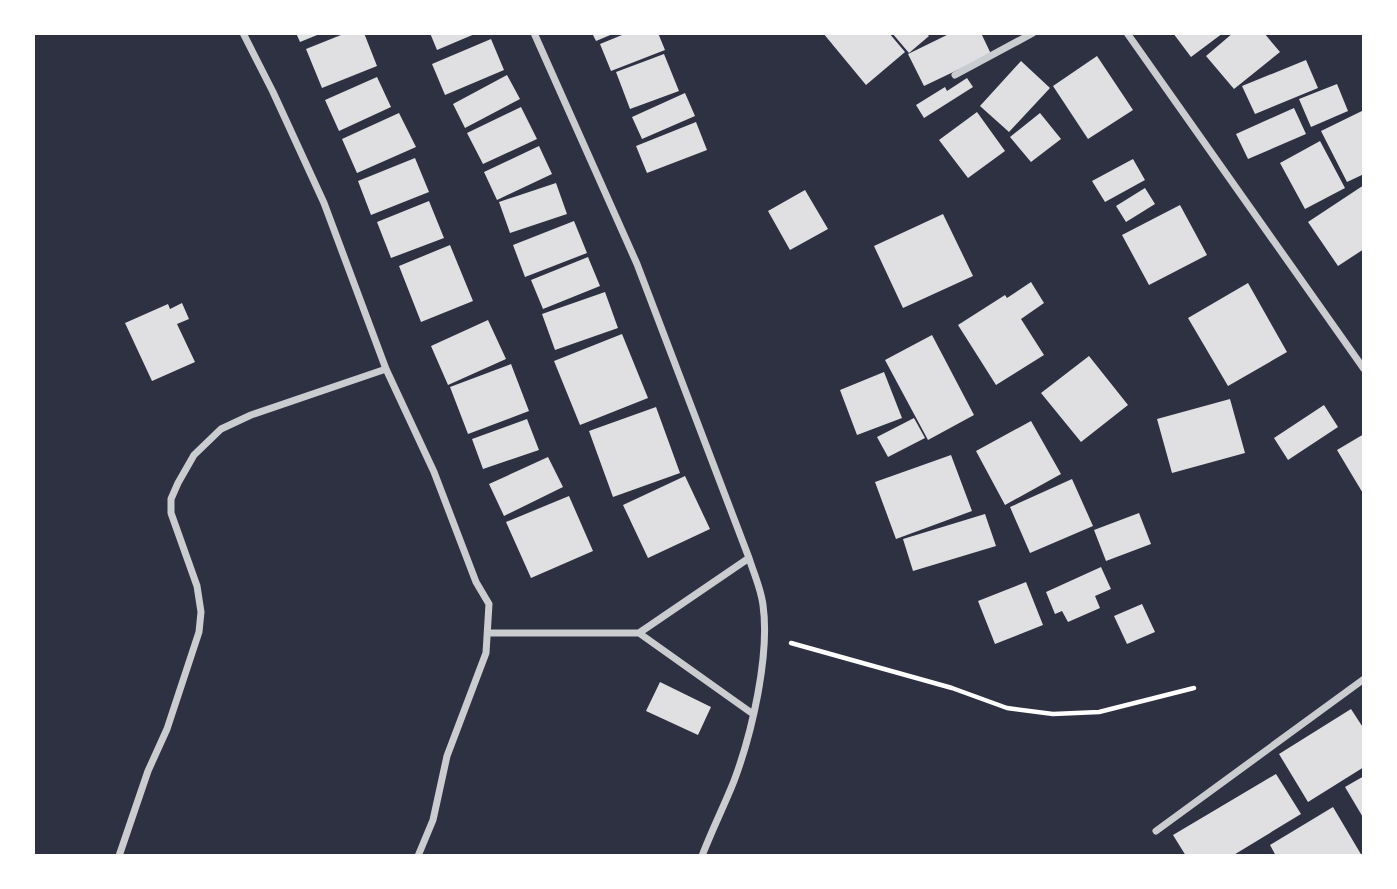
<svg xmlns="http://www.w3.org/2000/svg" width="1397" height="889" viewBox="0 0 1397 889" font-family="Arial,sans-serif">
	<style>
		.building { fill: #e0e0e3 }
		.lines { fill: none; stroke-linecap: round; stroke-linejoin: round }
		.path { stroke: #fff; stroke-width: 4.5 }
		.minor { stroke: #caccd0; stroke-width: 7 }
	</style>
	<rect width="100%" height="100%" fill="#2d3142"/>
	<!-- building -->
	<path class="building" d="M296,33H322L300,42Z
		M346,33H364L377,66L322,88L306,49Z
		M430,33H477L437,50Z
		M592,33H615L596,41Z
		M627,33H658L665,50L611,71L600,44Z
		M823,33H889L905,52L866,85Z
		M892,33H926L929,36L909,53Z
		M951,33H981L991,54L924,86L908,54Z
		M1173,33H1223L1191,57Z
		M1233,33H1264L1280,52L1234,89L1206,56Z
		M491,39L504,70L445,95L432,64Z
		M664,54L679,91L630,109L616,72Z
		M1097,56L1133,110L1088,139L1053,86Z
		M1306,60L1318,88L1255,114L1242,86Z
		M1021,61L1050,88L1009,132L980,106Z
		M507,75L520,99L465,128L453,104Z
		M377,77L391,107L339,131L325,100Z
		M967,78L973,87L924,118L916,105L945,87L947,91Z
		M1337,84L1348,111L1311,127L1299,99Z
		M685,93L695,116L642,139L632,117Z
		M521,107L537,139L483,164L467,133Z
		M1294,108L1306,134L1248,159L1236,134Z
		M1364,110V174L1347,182L1321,131Z
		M977,112L1005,151L968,178L939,140Z
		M399,113L416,147L357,173L342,139Z
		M1040,113L1061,139L1031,162L1010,137Z
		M696,122L707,150L647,173L636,146Z
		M1320,141L1345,188L1305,209L1280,163Z
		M539,146L552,174L497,200L484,172Z
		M415,158L429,192L371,215L358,181Z
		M1133,159L1145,180L1105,202L1092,181Z
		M556,183L567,214L510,233L499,202Z
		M1364,185V249L1338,266L1308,222Z
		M1145,188L1155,204L1126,222L1116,206Z
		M805,190L828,229L790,250L768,211Z
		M429,201L444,238L391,258L377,222Z
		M1180,205L1207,255L1149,285L1122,235Z
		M943,214L973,276L903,308L874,246Z
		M574,221L587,253L525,277L513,245Z
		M450,245L473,301L421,322L399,266Z
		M588,257L600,286L543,309L531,280Z
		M1031,282L1044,303L1021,319L1044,355L996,385L958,325L1005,295L1007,298Z
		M1248,283L1287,352L1228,386L1188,318Z
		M605,292L618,328L555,350L542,314Z
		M182,303L189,319L177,324L195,362L152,381L125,323L168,304L170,309Z
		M488,320L506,359L448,385L431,346Z
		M622,334L648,398L580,425L554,361Z
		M932,335L974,415L928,440L885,360Z
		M1089,356L1128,405L1081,442L1041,393Z
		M511,364L529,411L468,434L450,387Z
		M884,372L902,418L857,435L840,390Z
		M1230,399L1245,453L1172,473L1157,419Z
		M1324,405L1338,427L1288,460L1274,438Z
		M656,407L680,473L613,497L589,431Z
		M914,418L925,438L888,457L877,437Z
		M527,419L539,450L483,469L472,439Z
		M1031,421L1061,474L1005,505L976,451Z
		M1364,434V495L1337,450Z
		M951,455L972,511L896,539L875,482Z
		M548,457L563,487L504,516L489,484Z
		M685,476L710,529L648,558L623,505Z
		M1072,479L1093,526L1030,553L1010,507Z
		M569,496L593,551L531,578L506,522Z
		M1139,513L1151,544L1106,561L1094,530Z
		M985,514L996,546L913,571L903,539Z
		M1101,567L1111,589L1095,596L1100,608L1068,622L1062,611L1055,614L1046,592Z
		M1026,582L1043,625L995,644L978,601Z
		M1142,604L1155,632L1127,644L1114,616Z
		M660,682L711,707L698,735L646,711Z
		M1351,709L1364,729V767L1308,802L1279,754Z
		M1276,774L1301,814L1232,856H1186L1173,835Z
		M1364,776V819L1345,787Z
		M1333,807L1362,856H1276L1270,845Z"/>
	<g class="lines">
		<!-- path -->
		<path class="path" d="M791,643L952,688L1007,708L1053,714L1099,712L1194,688"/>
		<!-- minor -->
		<path class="minor" d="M243,33L273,92L324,203L386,369L434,472L476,582L489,604L486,653L447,756L433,820L418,856
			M534,33L637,264L749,558C754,574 761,589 763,605C770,655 752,733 734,781C724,806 712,830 702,856
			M1127,33L1364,369
			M955,75L1033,33
			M488,633H639L749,558
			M639,633L753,714
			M1156,831L1364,679
			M119,856L148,771L167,729L199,632L201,612L197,586L171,513V499L178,483L194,455L221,429L251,415L386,369"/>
	</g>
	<!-- border -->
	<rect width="1397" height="889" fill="none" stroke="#ffffff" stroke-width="70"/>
</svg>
